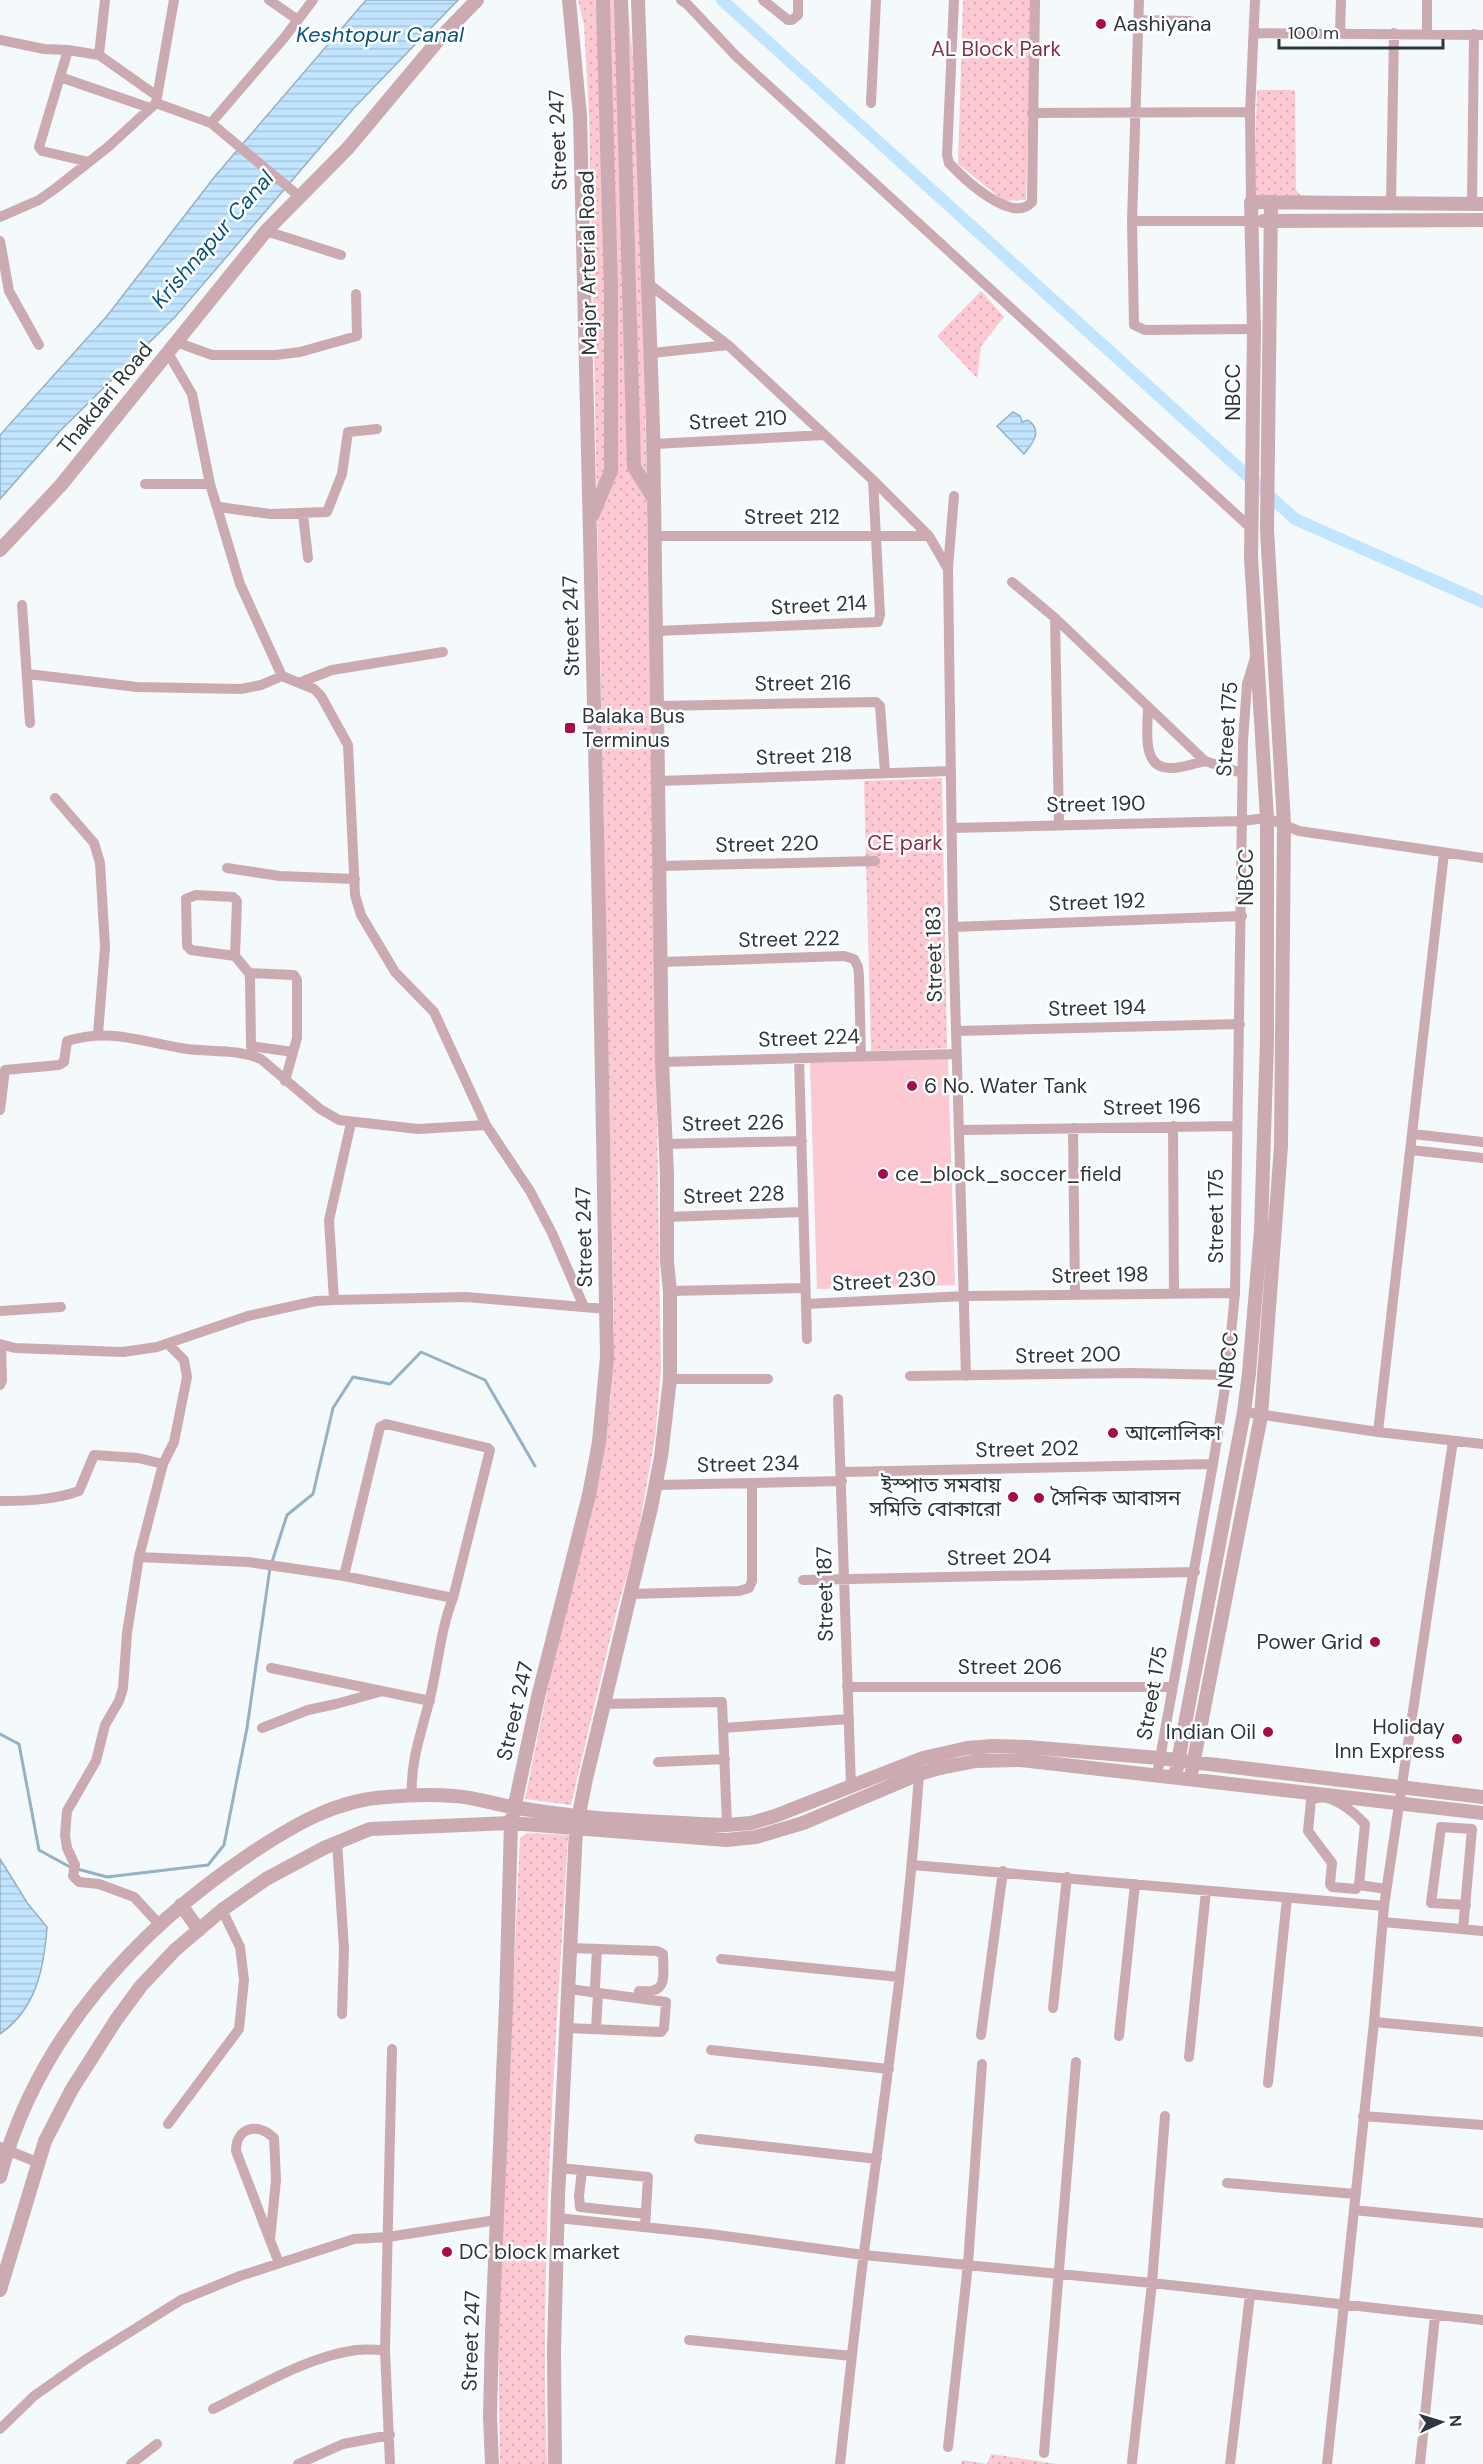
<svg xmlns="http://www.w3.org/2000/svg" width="1483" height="2464" viewBox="0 0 1483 2464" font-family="'DM Sans','Noto Sans Bengali',sans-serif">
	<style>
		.green { fill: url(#green-dots) }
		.pitch { fill: #fcc8d2 }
		.water { fill: url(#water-rules); stroke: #95b1c5; stroke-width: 1.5 }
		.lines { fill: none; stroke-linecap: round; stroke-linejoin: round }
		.stream { stroke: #95b1c5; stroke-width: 3 }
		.canal { stroke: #c2e5ff; stroke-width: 12 }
		.minor { stroke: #cbabb1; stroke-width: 10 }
		.tertiary { stroke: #cbabb1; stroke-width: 14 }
		.poi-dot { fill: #a40f4b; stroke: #fff; stroke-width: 2 }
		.labels { text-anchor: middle; stroke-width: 5; stroke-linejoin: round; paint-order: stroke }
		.poi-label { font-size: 21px; fill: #2d373e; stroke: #fff; text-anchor: start }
		.park-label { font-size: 21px; fill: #823047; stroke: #fff }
		.street-label { font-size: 21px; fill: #2d373e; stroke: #fff }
		.water-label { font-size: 22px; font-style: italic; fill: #0c557c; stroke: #fff }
	</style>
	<defs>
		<pattern id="green-dots" width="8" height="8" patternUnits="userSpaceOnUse" patternTransform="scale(1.5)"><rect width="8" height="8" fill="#fcc8d2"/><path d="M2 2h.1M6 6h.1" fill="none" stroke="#d8acb5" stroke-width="1.8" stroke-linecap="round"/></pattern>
		<pattern id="water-rules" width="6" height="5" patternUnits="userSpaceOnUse" patternTransform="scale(1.5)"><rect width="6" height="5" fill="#c2e5ff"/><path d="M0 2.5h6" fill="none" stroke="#a7c5dc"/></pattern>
	</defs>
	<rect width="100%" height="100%" fill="#f4f9fc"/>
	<!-- green -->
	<path class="green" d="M578,0H627L633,59L643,268L661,1369L655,1438L636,1544L617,1609L571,1805L525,1799L556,1648L591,1516L602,1465L611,1397L614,1328L589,114L584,25Z
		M963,0H1032L1026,200L1004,201L958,164Z
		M1257,90H1295L1296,190L1302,197L1254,202Z
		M981,291L1004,317L981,346L977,378L937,336Z
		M942,778L947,1048L871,1051L864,781Z
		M527,1833L568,1835C556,2044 539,2255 547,2464H500L498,2320L520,1838Z
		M991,2454L1057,2464H961L962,2460L987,2464Z"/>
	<!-- pitch -->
	<path class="pitch" d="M948,1059L955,1285L817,1289L810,1063Z"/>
	<!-- water -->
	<path class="water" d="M366,0H458L354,108L175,317L60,431L0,499V435L107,316L216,175Z
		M1013,412L1020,416L1022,422L1028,420C1043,431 1033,443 1024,454L997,426Z
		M0,1859L28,1904L47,1927C44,1969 36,2009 0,2034Z"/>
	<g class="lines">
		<!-- stream -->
		<path class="stream" d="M272,1562L287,1515L313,1494L333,1408L353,1377L390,1384L421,1352L485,1380L535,1466
			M0,1734L19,1744L39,1850L70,1867L107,1877L208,1865L224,1845L247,1728L270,1568"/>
		<!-- canal -->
		<path class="canal" d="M722,0L1295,519L1483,602"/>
		<!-- minor -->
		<path class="minor" d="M269,0L298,20
			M681,0L688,5L736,56L1252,529
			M763,0L788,20H792L798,15V0
			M954,0L947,155L949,163C963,178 1012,225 1032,202L1035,0
			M1139,0L1132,221L1134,325L1145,330L1254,329
			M1138,20L1190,21
			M1254,33L1483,35
			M1340,33L1341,0
			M1427,34V0
			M0,40L44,49L68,50L99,55L157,96
			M68,50L39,147L42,151L89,162
			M99,55L105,0
			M60,77L150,108
			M156,103L211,123L300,197
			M871,103L876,0
			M1032,113L1250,112
			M211,123L284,38L313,0
			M1251,202L1250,112L1255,0
			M1391,203L1394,33
			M1472,203L1474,34
			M0,217L39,200L56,188L108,147L156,103L174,0
			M1132,221H1252
			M266,231L341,255
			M0,241L9,291L39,345
			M650,285L728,345L873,480L929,536L948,569L953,927L966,1376
			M176,342L212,355H276L300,352L357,336L356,294
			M168,353L192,394L210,484L240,584L282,676L314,689L321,696L348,745L355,895L361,915L395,972L434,1012L486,1125L530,1191L552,1233L584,1307
			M652,353L728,345
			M654,444L824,435
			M145,484H210
			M219,507L270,514L327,512L342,474L348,432L377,429
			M303,514L308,558
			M656,536H929
			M948,568L954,496
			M1012,582L1055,618L1205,761L1242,773
			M22,605L30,723
			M1055,618L1059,824
			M656,631L878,622L880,615L873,480
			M28,674L137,687L241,689L261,685L282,676
			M301,682L332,670L443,652
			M659,706L876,702L880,706L885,772
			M1148,707C1148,728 1140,770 1172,768C1183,768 1195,763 1205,761
			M659,781L951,771
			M55,798L94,843L100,863L105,947L98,1034
			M952,828L1241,821L1267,818L1299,831L1483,858
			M660,866L875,861
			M227,868L280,876L355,879
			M953,927L1242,916
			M235,956L237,901L233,897L196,895L186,899L187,946L191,950L235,956L249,973L250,978L251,1046L293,1052
			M662,962L844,956L854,959L858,967L859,976L861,1056
			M249,973L294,975L297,980V1038L285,1081
			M956,1031L1240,1024
			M799,1058L807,1339
			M662,1062L956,1054
			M0,1110L5,1070L59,1065L64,1062L67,1041C113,1027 143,1043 187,1049C212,1052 238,1049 261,1059L320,1109L339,1120L418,1129L486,1125
			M1173,1126L1174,1294
			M1073,1128L1075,1295
			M959,1130L1237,1126
			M1413,1134L1483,1142
			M666,1144L802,1141
			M1411,1150L1483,1158
			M667,1217L802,1212
			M670,1291L804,1288
			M334,1300L329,1220L351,1123
			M806,1304L965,1296L1235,1293
			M0,1311L61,1307
			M0,1344L15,1348L123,1352L157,1347L248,1316L316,1301L334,1300L466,1297L606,1309
			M910,1376L1133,1373L1227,1375
			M670,1379H768
			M0,1385L2,1381L1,1345
			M838,1399L851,1787
			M1244,1412L1378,1432L1483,1444
			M1378,1432L1444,853
			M842,1472L1213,1464
			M656,1485L842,1481
			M0,1501C26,1501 54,1500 79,1491L94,1455L138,1458L163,1464
			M139,1557L248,1562L344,1576L453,1598
			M344,1576L380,1427L386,1424L488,1448L490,1450L453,1598C440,1631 438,1667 429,1702C421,1734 410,1762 412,1796
			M803,1580L1195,1572
			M630,1594L739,1591L749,1588L752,1581V1483
			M271,1668L430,1701
			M847,1687H1172
			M603,1704L722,1702L727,1825
			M262,1728L308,1710L336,1704L379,1692
			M723,1728L849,1719
			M658,1762L725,1759
			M1157,1775L1213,1464L1227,1375L1235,1293L1243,741L1247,684L1255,658
			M337,1842L344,1949L342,2014
			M913,1865L1384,1906
			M1359,1885L1356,1889L1332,1887L1330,1884L1332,1863L1308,1831L1311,1801C1327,1789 1354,1812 1365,1824L1359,1885L1386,1889
			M1383,1922L1483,1931
			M160,1925L134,1897L99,1884L79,1882L73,1876L75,1865L67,1848L65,1835L67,1811L96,1761L105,1725L119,1701L123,1688L127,1633L139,1557L163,1464L174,1442L187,1377L184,1360L168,1344
			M1463,1929L1472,1829L1441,1827L1431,1903L1466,1905
			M571,1948L657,1951L663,1954C663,1977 669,1994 639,1991
			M721,1959L899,1977
			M595,1987L597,1949
			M1053,2008L1067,1877
			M1374,2022L1483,2032
			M567,2028L661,2032L664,2028L666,2002L569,1989
			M596,2029L598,1993
			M981,2035L1003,1871
			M1119,2036L1135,1884
			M711,2050L889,2069
			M1189,2057L1206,1891
			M1268,2083L1287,1898
			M1363,2116L1483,2125
			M168,2124L239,2029L244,1980L240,1947L222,1910
			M699,2139L877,2159
			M0,2147L39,2163
			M560,2168L648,2177L645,2227
			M582,2170L579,2196L580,2207L646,2214
			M1227,2183L1356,2194
			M1354,2210L1483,2223
			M558,2218L710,2234L864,2255L1152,2283L1483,2320
			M270,2240L236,2151C236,2127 258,2122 274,2138L276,2180L270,2240L279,2263
			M689,2340L852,2356
			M213,2409C258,2387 306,2357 356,2350C366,2349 375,2350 385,2350
			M0,2429L34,2396L85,2360L181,2300L240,2276L354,2239L388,2237L496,2220
			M948,2447L968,2264L982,2064
			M1044,2453L1076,2062
			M1132,2462L1152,2283L1165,2116
			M131,2464L157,2444
			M298,2464L343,2444L390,2435
			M390,2464L385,2350L392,2049
			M840,2464C848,2393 855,2323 864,2252C885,2093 908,1934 919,1774
			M1230,2464L1250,2295
			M1327,2464L1374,2022L1384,1906L1453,1441
			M1420,2464L1435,2316"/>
		<!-- tertiary -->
		<path class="tertiary" d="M621,0L634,467L654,499
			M1263,221L1483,220
			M592,516L611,471V288L603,0
			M0,550L61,485L266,231L348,148L441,37L477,0
			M1192,1770L1261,1416L1281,1146L1284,824L1267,530L1271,202
			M1175,1777L1244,1412L1249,1373L1261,1230L1267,1041V818L1251,558L1254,329L1251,202L1483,204
			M181,1905L199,1930
			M0,2177C36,2039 137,1929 253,1852C294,1825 336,1800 386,1797C408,1795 432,1794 454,1796C474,1797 494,1804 513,1807C534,1811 555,1813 576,1816C626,1821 677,1823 727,1825L751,1823L775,1816L923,1758L967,1748L993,1746L1028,1747L1159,1758L1483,1797
			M0,2290L45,2141L72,2089L116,2020L141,1986L175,1950L222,1910L266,1879L324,1848L370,1829L511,1823L726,1840L756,1837L803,1823L919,1774L940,1768L976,1761L1021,1760L1483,1813
			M492,2464L490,2416L492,2333L506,2005L511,1823L538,1697L589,1495L599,1442L607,1357L599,914L580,116L569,0
			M555,2464L554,2352L558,2197L576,1829L586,1779L651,1508L661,1457L670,1379V1291L667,1262V1174L662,1062L653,426L638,0"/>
	</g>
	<!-- markers -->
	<g class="poi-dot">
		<circle cx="1101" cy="24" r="6"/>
		<rect x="564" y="722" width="12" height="12" rx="3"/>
		<circle cx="912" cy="1086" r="6"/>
		<circle cx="883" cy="1174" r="6"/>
		<circle cx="1113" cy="1433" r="6"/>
		<circle cx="1013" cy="1497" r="6"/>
		<circle cx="1039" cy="1498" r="6"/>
		<circle cx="1375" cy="1642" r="6"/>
		<circle cx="1268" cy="1732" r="6"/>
		<circle cx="1457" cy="1739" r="6"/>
		<circle cx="447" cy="2252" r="6"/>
	</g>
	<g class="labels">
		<!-- poi labels -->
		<g class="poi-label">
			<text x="1113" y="31">Aashiyana</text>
			<text x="582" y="723">Balaka Bus<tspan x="582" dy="24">Terminus</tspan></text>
			<text x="924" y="1093">6 No. Water Tank</text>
			<text x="895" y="1181">ce_block_soccer_field</text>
			<text x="1125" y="1440">আলোলিকা</text>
			<text x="1001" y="1492" text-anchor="end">ইস্পাত সমবায়<tspan x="1001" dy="24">সমিতি বোকারো</tspan></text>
			<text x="1051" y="1505">সৈনিক আবাসন</text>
			<text x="1363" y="1649" text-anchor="end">Power Grid</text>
			<text x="1445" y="1734" text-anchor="end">Holiday<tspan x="1445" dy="24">Inn Express</tspan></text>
			<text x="1256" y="1739" text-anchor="end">Indian Oil</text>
			<text x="459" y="2259">DC block market</text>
		</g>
		<!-- park labels -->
		<g class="park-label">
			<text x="996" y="56">AL Block Park</text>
			<text x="905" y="850">CE park</text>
		</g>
		<!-- street labels -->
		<g class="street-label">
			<text transform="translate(558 140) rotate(-92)" y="7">Street 247</text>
			<text transform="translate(588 263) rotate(-91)" y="7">Major Arterial Road</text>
			<text transform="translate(1233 392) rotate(-90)" y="7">NBCC</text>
			<text transform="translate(105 398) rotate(-51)" y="7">Thakdari Road</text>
			<text transform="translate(738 420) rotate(-3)" y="7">Street 210</text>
			<text x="792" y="524">Street 212</text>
			<text transform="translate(819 605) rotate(-3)" y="7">Street 214</text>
			<text transform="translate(571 626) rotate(-91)" y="7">Street 247</text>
			<text transform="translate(803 683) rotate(-1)" y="7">Street 216</text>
			<text transform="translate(1227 729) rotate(-86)" y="7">Street 175</text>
			<text transform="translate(804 756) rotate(-2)" y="7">Street 218</text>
			<text transform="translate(1096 804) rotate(-1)" y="7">Street 190</text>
			<text transform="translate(767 844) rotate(-1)" y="7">Street 220</text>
			<text transform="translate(1246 877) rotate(-90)" y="7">NBCC</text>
			<text transform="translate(1097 902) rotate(-2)" y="7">Street 192</text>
			<text transform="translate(789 939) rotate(-1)" y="7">Street 222</text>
			<text transform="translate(934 954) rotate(-91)" y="7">Street 183</text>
			<text transform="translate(1097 1008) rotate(-1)" y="7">Street 194</text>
			<text transform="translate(809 1038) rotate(-2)" y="7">Street 224</text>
			<text transform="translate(1152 1107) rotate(-1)" y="7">Street 196</text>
			<text transform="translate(733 1123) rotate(-1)" y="7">Street 226</text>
			<text transform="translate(734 1195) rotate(-2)" y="7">Street 228</text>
			<text transform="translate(1216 1216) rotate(-90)" y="7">Street 175</text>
			<text transform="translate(584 1237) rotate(-91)" y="7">Street 247</text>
			<text transform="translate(1100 1275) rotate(-1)" y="7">Street 198</text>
			<text transform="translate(884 1281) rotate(-3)" y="7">Street 230</text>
			<text transform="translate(1068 1355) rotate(-1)" y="7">Street 200</text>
			<text transform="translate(1228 1360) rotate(-84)" y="7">NBCC</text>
			<text transform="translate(1027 1449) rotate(-1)" y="7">Street 202</text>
			<text transform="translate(748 1464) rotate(-1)" y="7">Street 234</text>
			<text transform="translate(999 1557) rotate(-1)" y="7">Street 204</text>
			<text transform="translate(825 1594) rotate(-91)" y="7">Street 187</text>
			<text x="1010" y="1674">Street 206</text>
			<text transform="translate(1152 1693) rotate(-80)" y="7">Street 175</text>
			<text transform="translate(515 1711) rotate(-77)" y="7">Street 247</text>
			<text transform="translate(471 2341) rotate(-88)" y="7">Street 247</text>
		</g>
		<!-- water labels -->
		<g class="water-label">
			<text x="380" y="42">Keshtopur Canal</text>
			<text transform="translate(212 239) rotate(-49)" y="8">Krishnapur Canal</text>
		</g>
	</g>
	<!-- north arrow -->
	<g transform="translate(1441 2422) rotate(86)" stroke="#ffffff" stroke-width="4.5" paint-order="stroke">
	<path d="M0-4.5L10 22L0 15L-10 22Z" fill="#2d373e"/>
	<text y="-9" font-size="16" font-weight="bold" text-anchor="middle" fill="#2d373e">N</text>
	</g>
	<!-- scale -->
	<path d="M1279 39v9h164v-9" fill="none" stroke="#2d373e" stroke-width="3"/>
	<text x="1288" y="39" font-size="18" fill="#2d373e" stroke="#ffffff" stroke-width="4.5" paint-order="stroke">100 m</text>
</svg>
